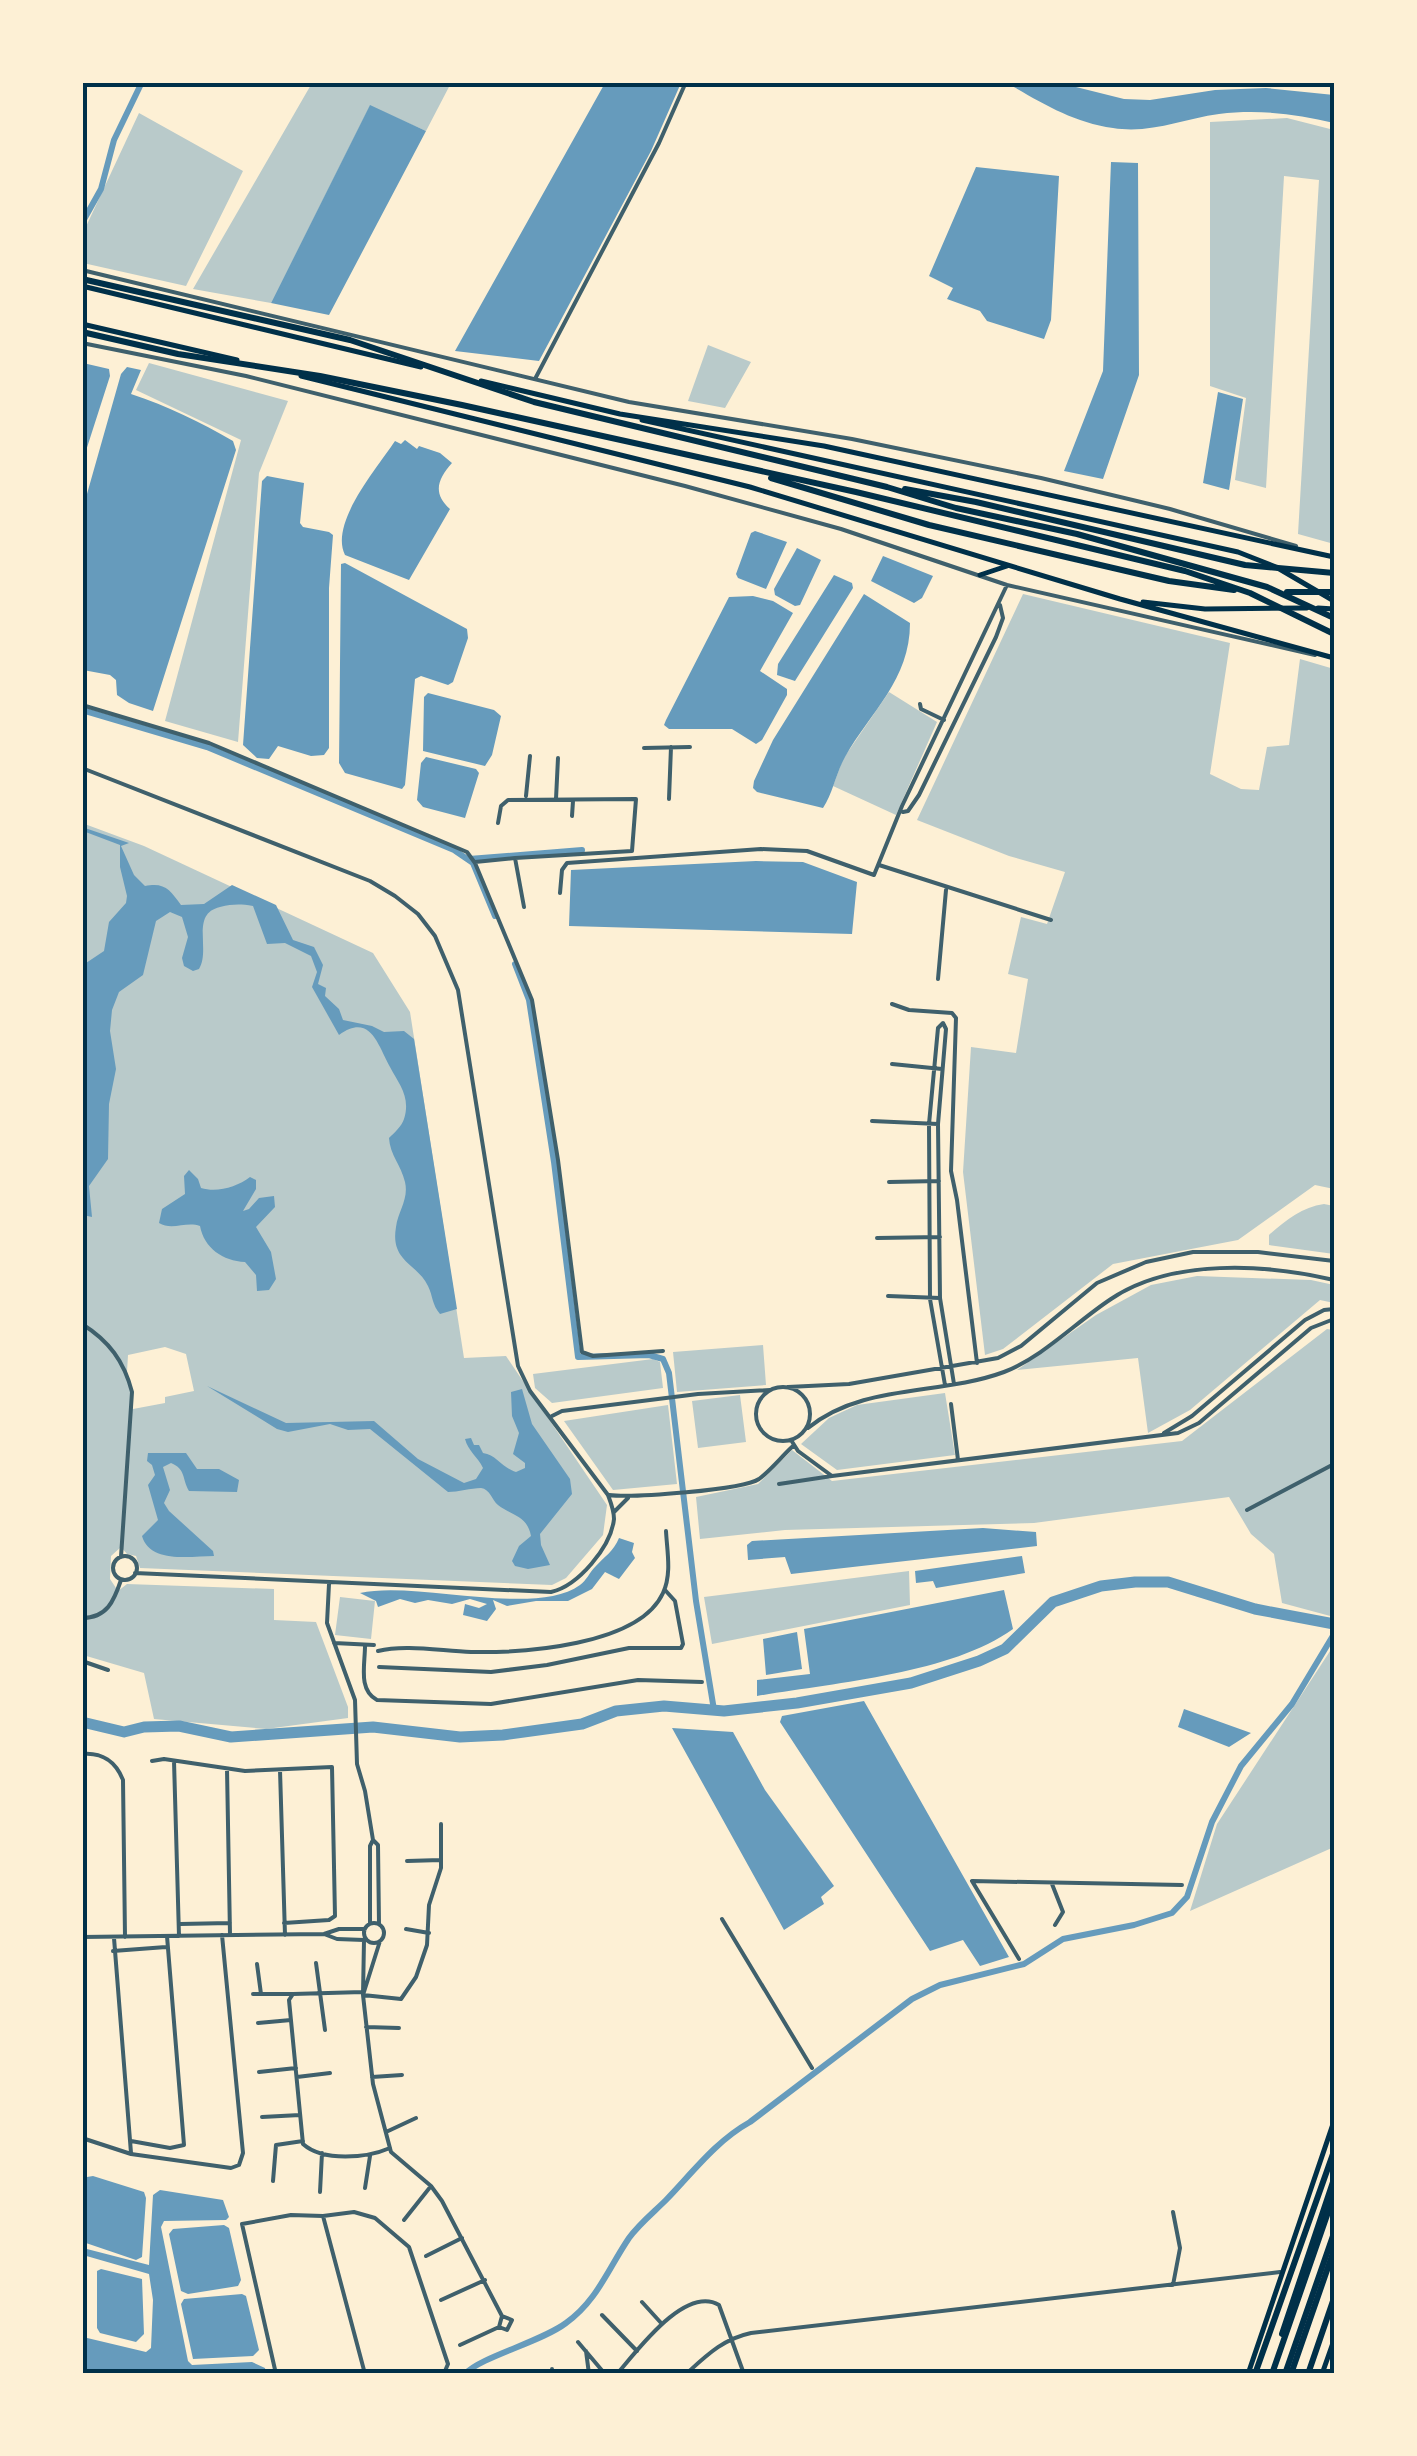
<svg xmlns="http://www.w3.org/2000/svg" width="1417" height="2456" viewBox="0 0 1417 2456" font-family="Karla,sans-serif">
	<style>
		.green { fill: #b9caca; fill-rule: evenodd }
		.water { fill: #669bbc }
		.lines { fill: none; stroke-linecap: round; stroke-linejoin: round }
		.canal { stroke: #669bbc; stroke-width: 6 }
		.river { stroke: #669bbc; stroke-width: 11 }
		.minor { stroke: #3f606c; stroke-width: 4 }
		.secondary { stroke: #003049; stroke-width: 5 }
		.trunk { stroke: #003049; stroke-width: 6 }
		.motorway { stroke: #003049; stroke-width: 6 }
		.neatline { fill: none; stroke: #003049; stroke-width: 4 }
	</style>
	<rect width="100%" height="100%" fill="#fdf0d5"/>
	<!-- green -->
	<path class="green" d="M312,83H451L426,131L370,106L271,303L193,289Z
		M139,113L243,171L186,286L83,263V233Z
		M1287,118L1334,130V544L1298,534L1319,180L1284,176L1266,488L1235,480L1246,398L1210,386V122Z
		M708,345L751,362L725,408L688,401Z
		M149,363L288,401L259,473L238,742L165,721L241,440L136,390Z
		M1023,594L1230,643L1210,774L1241,789L1259,790L1267,747L1289,745L1300,659L1334,669V1189L1315,1185L1238,1240L1113,1264L1003,1349L985,1355L963,1172L971,1047L1016,1053L1028,979L1008,974L1021,917L1047,924L1065,872L1009,856L917,820Z
		M889,692L937,722L896,815L833,786L843,759Z
		M82,823L144,846L373,953L410,1012L464,1358L506,1356L607,1505L603,1535L566,1578L552,1585L140,1568L136,1556L127,1554L121,1547L111,1556L110,1579L118,1591L127,1584L274,1589V1620L316,1622L348,1707V1718L266,1729L154,1719L144,1673L83,1655ZM165,1347L186,1354L194,1391L165,1397V1403L133,1409L127,1372L128,1355Z
		M1324,1204L1334,1206V1254L1269,1245V1235C1286,1220 1302,1207 1324,1204Z
		M1197,1276L1311,1280L1334,1285V1303L1320,1300L1190,1410L1148,1433L1138,1358L1017,1370L1096,1315L1151,1285Z
		M1327,1329L1334,1330V1617L1282,1603L1274,1554L1251,1534L1229,1497L1034,1523L785,1530L700,1539L696,1497L758,1484L792,1450L832,1481L1182,1441Z
		M763,1345L766,1385L677,1392L673,1352Z
		M653,1359L660,1362L663,1388L552,1403L535,1388L533,1374Z
		M945,1393L955,1455L837,1470L801,1444L829,1418L857,1405Z
		M740,1395L746,1442L698,1448L692,1401Z
		M668,1405L677,1484L613,1490L564,1421Z
		M909,1571L910,1605L712,1644L704,1597Z
		M340,1597L375,1601L371,1639L335,1635Z
		M1334,1645V1847L1190,1911L1217,1824Z"/>
	<!-- water -->
	<path class="water" d="M605,83H681L651,151L539,361L455,351Z
		M1007,83H1060L1124,99L1150,100L1215,90L1266,88L1334,95V123C1296,114 1259,109 1219,114C1182,119 1151,134 1113,128C1072,122 1042,103 1007,83Z
		M370,105L426,131L329,315L271,303Z
		M1111,162L1138,163L1139,375L1103,479L1064,471L1103,371Z
		M976,167L1059,176L1051,320L1044,339L987,321L980,311L947,299L953,288L929,276Z
		M83,363L109,369L110,376L83,460Z
		M127,367L141,370L131,394C168,406 200,422 233,441L236,450L153,711L129,703L117,695L116,680L110,675L83,670V508L121,374Z
		M1218,392L1243,399L1229,490L1203,483Z
		M405,440L417,449L419,446L440,453L452,463C438,479 432,493 450,509L409,580L345,555C329,523 378,467 395,441L401,444Z
		M267,476L304,483L300,523L303,527L329,532L333,535L329,588V748L324,755L311,756L278,746L269,759L257,758L243,745L262,481Z
		M755,531L787,542L766,589L738,578L736,574L751,533Z
		M797,548L821,560L800,605L795,606L775,595L774,589Z
		M883,556L933,576L922,598L914,603L871,581Z
		M345,563L467,629L468,638L453,682L448,685L421,676L415,679L405,785L402,789L345,773L339,763L341,564Z
		M834,575L852,583L853,588L795,681L777,675L778,664Z
		M864,594L910,623C910,680 871,711 845,757C836,773 833,793 823,808L757,792L753,788L754,781L773,740Z
		M753,596L773,601L793,613L760,671L787,689V695L762,740L756,744L732,729H669L664,725L666,720L729,597Z
		M428,693L494,710L501,716L492,755L485,766L423,751L424,697Z
		M426,757L476,769L479,773L465,818L423,807L417,800L421,763Z
		M82,827L129,843L121,846L134,875L145,886C165,882 170,890 181,905L204,904L232,885L276,905L293,940L314,947L323,965L318,984L326,988L325,996L339,1009L343,1020L372,1026L384,1032L404,1031L414,1039L457,1309L440,1314C432,1305 433,1296 428,1286C417,1263 390,1262 396,1227C398,1211 409,1199 405,1182C401,1165 390,1155 389,1138C394,1133 402,1126 404,1119C411,1097 399,1084 390,1067C378,1046 371,1012 339,1035L312,987L317,972L311,956L285,943L267,944L253,906C240,904 233,904 220,907C190,914 211,949 199,969L193,971L184,966L182,958L188,937L182,917L170,912L156,921L143,975L119,992L112,1010L110,1031L116,1069L109,1104L108,1159L89,1186L92,1217L83,1215V965L104,951L109,922L126,903L127,896L120,867V845L83,831Z
		M756,861L803,862L857,882L852,934L569,926L571,870Z
		M189,1170L198,1179L201,1188C217,1193 237,1187 250,1177L256,1180V1189L243,1211L249,1209L259,1198L274,1196L275,1207L256,1227L271,1252L276,1279L269,1290L257,1291L256,1275L245,1262C223,1261 204,1248 200,1226C186,1221 172,1231 159,1223L162,1209L185,1194L184,1176Z
		M207,1386L286,1423L374,1421L418,1459L464,1483L476,1479L483,1468C478,1457 468,1451 465,1439L471,1438L474,1445H479L483,1453C497,1455 502,1468 516,1472L525,1468V1463L513,1454L519,1433L512,1416L511,1392L522,1389L532,1424L570,1479L572,1494L540,1534L541,1545L550,1565L528,1569L515,1566L512,1561L519,1546L531,1536C527,1515 512,1516 498,1505C492,1500 490,1489 481,1488C471,1488 458,1492 448,1492L370,1429L348,1430L330,1424L288,1432L277,1429Z
		M148,1453H186L197,1469H219L239,1480L237,1492L189,1491C182,1479 186,1469 171,1463L163,1467L170,1490L164,1503L169,1511L213,1551L214,1556C191,1556 150,1564 142,1536L158,1520L148,1485L155,1475L152,1465L147,1461Z
		M983,1528L1036,1532L1037,1546L791,1574L785,1557L748,1560L747,1545L752,1541Z
		M619,1538L634,1543L632,1552L635,1558L619,1579L605,1572L592,1589L568,1601H536L507,1606L493,1600L496,1609L487,1621L463,1615L465,1604L479,1608L487,1604L470,1599L452,1604L428,1600L415,1603L400,1599L378,1607L376,1601L360,1593C416,1580 534,1618 580,1585C586,1581 590,1572 595,1567C604,1557 614,1551 619,1538Z
		M1022,1556L1025,1573L936,1588L933,1581L916,1583L915,1571Z
		M1004,1590L1013,1629C951,1674 832,1683 757,1696V1680L810,1674L804,1629Z
		M797,1632L802,1669L766,1675L763,1639Z
		M864,1701L1009,1957L980,1966L963,1940L930,1951L780,1722L782,1716Z
		M1184,1709L1251,1733L1229,1747L1178,1727Z
		M672,1728L733,1732L765,1790L834,1886L821,1897L824,1904L784,1930Z
		M93,2176L144,2192L146,2198L142,2257L136,2260L83,2242L84,2182L87,2177Z
		M160,2190L223,2200L229,2217L226,2220L164,2221L161,2227L188,2361L192,2365L252,2362L265,2368L266,2373H83V2337L146,2352L151,2348L153,2300L149,2274L83,2255V2248L149,2265L153,2195Z
		M224,2225L229,2228L241,2280L238,2286L188,2294L181,2291L169,2234L173,2229Z
		M101,2269L142,2279L144,2334L136,2342L100,2333L97,2328V2271Z
		M242,2294L246,2296L259,2350L253,2356L193,2359L181,2304L184,2299Z"/>
	<g class="lines">
		<!-- canal -->
		<path class="canal" d="M82,223L101,189L114,140L142,82
			M82,710L207,747L454,850L473,863L495,916
			M469,859L582,850
			M515,964L529,1000L554,1162L578,1357L649,1355L663,1359L669,1373L696,1601L714,1710
			M465,2374C480,2357 541,2342 566,2323C597,2301 608,2269 629,2238C639,2224 654,2212 666,2200C693,2172 716,2141 750,2122L912,1999L940,1985L1024,1964L1063,1939L1134,1925L1172,1913L1187,1897L1212,1822L1241,1766L1292,1704L1334,1634"/>
		<!-- river -->
		<path class="river" d="M82,1722L124,1732L144,1727L179,1726L231,1737L373,1727L460,1737L503,1735L582,1724L616,1711L664,1706L724,1711L797,1703L911,1683L979,1661L1005,1649L1053,1602L1101,1586L1135,1582H1168L1255,1609L1334,1624"/>
		<!-- minor -->
		<path class="minor" d="M82,270L629,402L852,439L1041,478L1170,509L1296,546
			M82,343L246,376L685,486L841,529L1007,585L1315,655
			M535,379L659,143L686,82
			M920,704L921,709L944,720
			M82,705L209,743L467,852L475,863L532,1000L558,1160L582,1352L593,1356L663,1351
			M644,748L690,747
			M82,768L370,881L395,896L418,914L435,936L458,990L518,1366L530,1391L608,1495C611,1503 614,1510 614,1519C611,1547 578,1586 551,1592L135,1573
			M526,796L530,756
			M556,799L558,758
			M669,799L671,747
			M903,812L908,811L919,795L996,637L1003,618L1000,605
			M572,816L573,801
			M498,823L501,806L508,800L636,799L632,851L515,858L524,907
			M475,862L515,858
			M879,865L1051,920
			M560,893L562,870L567,863L761,849L807,851L874,875L902,806L1007,585
			M938,979L946,890
			M892,1004L909,1010L952,1013L956,1018L951,1171L957,1200L977,1363
			M892,1064L942,1069
			M872,1121L938,1124
			M889,1182L939,1181
			M877,1238L940,1237
			M888,1296L940,1298
			M82,1324C109,1341 124,1361 132,1392L121,1557
			M945,1385L930,1299L929,1124L938,1028L943,1023L946,1029L938,1124L940,1298L954,1384
			M756 1414a27 27 0 1 1 54 0a27 27 0 1 1-54 0Z
			M788,1387L849,1384L998,1358L1021,1346L1097,1283L1146,1262L1193,1252H1258L1334,1261
			M951,1404L958,1460
			M552,1416L562,1411L698,1394L770,1390
			M808,1428C863,1383 939,1396 1004,1372C1043,1357 1076,1322 1111,1299C1172,1258 1266,1264 1334,1280
			M1164,1433L1192,1416L1305,1320L1324,1310L1334,1309
			M791,1440L798,1451L832,1476L1178,1433L1199,1423L1311,1328L1334,1319
			M779,1484L832,1476
			M609,1495C631,1498 743,1490 759,1479C771,1470 782,1456 793,1446
			M1247,1510L1334,1464
			M614,1512L628,1498
			M113 1568a12 12 0 1 1 24 0a12 12 0 1 1-24 0Z
			M329,1584L327,1623L355,1700L357,1764L365,1791L373,1840L378,1845L379,1924
			M82,1618C107,1618 114,1601 121,1580
			M334,1643L374,1645
			M365,1646C365,1665 358,1690 377,1700L491,1704L638,1680L702,1682
			M378,1651C405,1644 441,1651 471,1652C522,1653 639,1646 663,1593C672,1574 667,1551 666,1531
			M82,1661L108,1670
			M379,1667L491,1672L547,1665L629,1648H681L683,1644L675,1601L665,1590
			M82,1754C102,1752 116,1762 123,1780L125,1937
			M152,1761L164,1759L245,1771L332,1767L335,1916L329,1920L284,1923
			M174,1761L179,1936
			M227,1769L230,1934
			M280,1770L285,1935
			M407,1861L441,1860
			M1052,1884L1063,1912L1055,1925
			M722,1919L812,2068
			M364 1933a10 10 0 1 1 20 0a10 10 0 1 1-20 0Z
			M370,1923V1846L373,1840
			M180,1924L230,1923
			M406,1929L429,1933
			M324,1934L337,1939L364,1940
			M82,1937L324,1934L339,1929H365
			M114,1938L131,2153
			M364,1940L363,1995L373,2084L391,2152L431,2186L442,2201L502,2316L512,2320L507,2330L499,2327L502,2316
			M380,1941L363,1995L401,1999L416,1977L427,1945L429,1905L441,1868V1824
			M113,1951L166,1947
			M1019,1959L972,1881L1182,1885
			M316,1963L325,2030
			M257,1964L261,1994
			M363,1992L293,1994L289,2000L303,2144C323,2162 367,2158 390,2148
			M253,1994H293
			M258,2023L291,2020
			M366,2027L399,2028
			M259,2072L296,2068
			M297,2077L330,2073
			M372,2077L402,2075
			M262,2117L300,2115
			M386,2132L416,2118
			M82,2138L131,2154L231,2168L239,2165L243,2153L222,1935
			M131,2141L170,2148L184,2145L167,1936
			M273,2181L276,2145L303,2141
			M365,2188L370,2156
			M320,2192L322,2153
			M1173,2212L1180,2248L1173,2285
			M323,2216L365,2374
			M404,2220L431,2186
			M426,2256L462,2238
			M441,2300L485,2280
			M642,2302L662,2324
			M602,2315L637,2351
			M578,2342L605,2374
			M460,2345L499,2327
			M586,2351L589,2374
			M552,2369V2374
			M276,2374L242,2224L291,2215L323,2216L354,2212L375,2218L409,2247L448,2364L445,2371L434,2374
			M617,2374C637,2351 685,2285 719,2305L744,2374
			M686,2374C707,2355 723,2339 751,2333L1280,2272"/>
		<!-- secondary -->
		<path class="secondary" d="M82,286L421,367
			M82,324L237,360
			M301,376L750,487L1120,599L1334,658
			M481,381L620,414L824,446L1334,557
			M642,420L1238,552L1276,567L1334,601
			M980,575L1007,566
			M1143,602L1205,609L1307,608
			M1318,608L1334,609
			M1248,2374L1334,2121
			M1322,2374L1334,2340"/>
		<!-- trunk -->
		<path class="trunk" d="M1282,2334L1334,2179
			M1291,2374L1334,2250"/>
		<!-- motorway -->
		<path class="motorway" d="M82,279L350,340L534,402L887,487L956,508L1077,534L1267,587L1334,618
			M82,332L178,354L320,376L462,405L856,492L1185,571L1250,593L1334,634
			M771,478L929,525L1169,581L1234,590
			M905,489L976,502L1245,565L1334,573
			M1287,592H1334
			M1255,2374L1334,2151
			M1272,2374L1334,2195
			M1285,2374L1334,2233
			M1308,2374L1334,2298"/>
	</g>
	<!-- border -->
	<rect width="1417" height="2456" fill="none" stroke="#fdf0d5" stroke-width="170"/>
	<rect x="85" y="85" width="1247" height="2286" class="neatline"/>
</svg>
